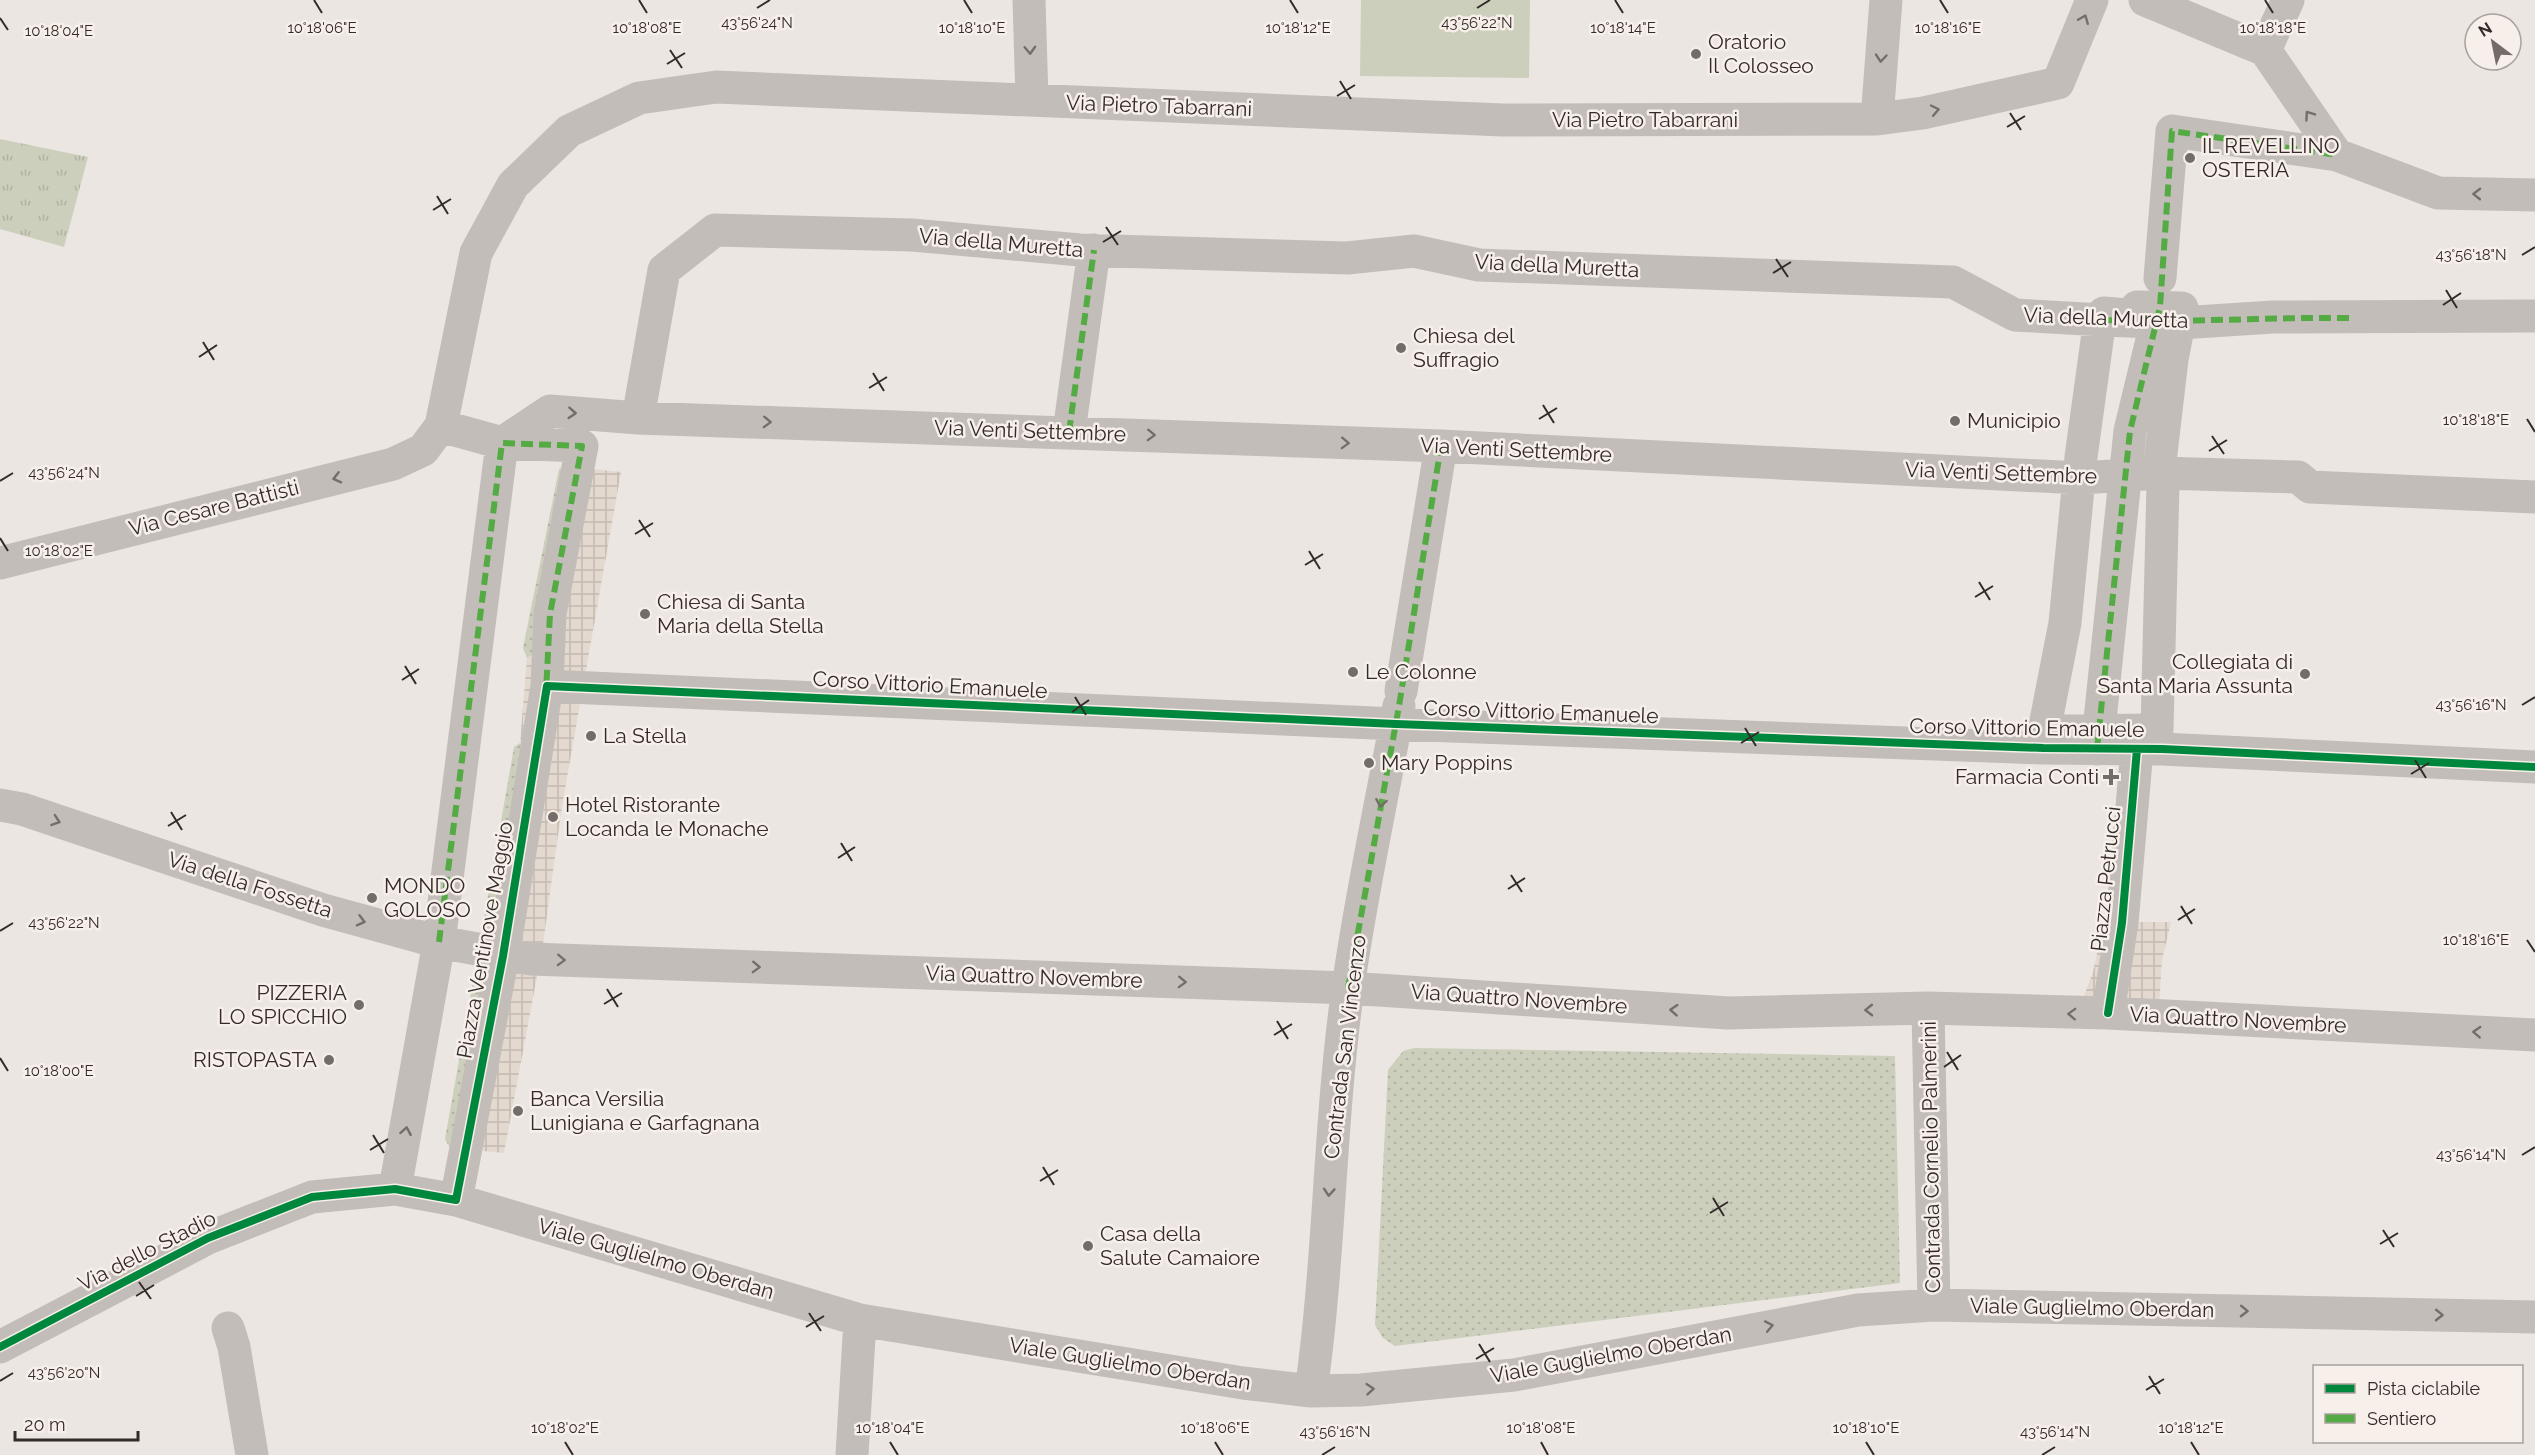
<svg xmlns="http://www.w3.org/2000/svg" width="2535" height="1455" viewBox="0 0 2535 1455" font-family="Raleway,sans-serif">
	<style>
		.grass { fill: url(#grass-tufts) }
		.park { fill: #cdcfbd }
		.garden { fill: url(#garden-dots) }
		.plaza { fill: url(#plaza-grid) }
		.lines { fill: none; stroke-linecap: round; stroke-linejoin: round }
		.minor { stroke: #c3bdba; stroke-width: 33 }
		.quiet { stroke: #54ab44; stroke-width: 6; stroke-dasharray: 12 6; stroke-linecap: butt }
		.cycleway-casing { stroke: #f7efe9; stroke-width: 11 }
		.cycleway { stroke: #00873e; stroke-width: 8 }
		.oneway { stroke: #746d6a }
		.ticks { fill: none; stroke: #342b29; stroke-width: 2 }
		.poi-dot { fill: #746c69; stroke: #f7efe9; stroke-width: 2 }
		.labels { text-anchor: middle; stroke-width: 5; stroke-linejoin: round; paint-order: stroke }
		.poi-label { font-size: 21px; fill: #342b29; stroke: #f7efe9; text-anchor: start }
		.street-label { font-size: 21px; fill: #342b29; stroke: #f7efe9 }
		.ticks-label { font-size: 15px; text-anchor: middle; fill: #342b29; stroke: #f7efe9; stroke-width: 5; stroke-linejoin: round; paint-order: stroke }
	</style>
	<defs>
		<pattern id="grass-tufts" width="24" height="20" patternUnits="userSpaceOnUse" patternTransform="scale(1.5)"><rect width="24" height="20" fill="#cdcfbd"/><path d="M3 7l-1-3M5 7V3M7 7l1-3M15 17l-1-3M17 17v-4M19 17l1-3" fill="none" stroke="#b1b2a2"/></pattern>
		<pattern id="garden-dots" width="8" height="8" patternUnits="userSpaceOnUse" patternTransform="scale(1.5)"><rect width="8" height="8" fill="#cdcfbd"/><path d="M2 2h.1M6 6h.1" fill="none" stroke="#b1b2a2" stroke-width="1.8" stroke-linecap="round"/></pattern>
		<pattern id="plaza-grid" width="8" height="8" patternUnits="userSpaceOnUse" patternTransform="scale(1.5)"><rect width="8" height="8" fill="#e4d9cf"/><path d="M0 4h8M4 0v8" fill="none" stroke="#c4bab2"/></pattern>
	</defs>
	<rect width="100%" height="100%" fill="#ebe6e1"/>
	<!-- grass -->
	<path class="grass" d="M0,139L88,157L64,247L0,229Z"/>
	<!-- park -->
	<path class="park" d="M1361,0H1530L1529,78L1360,76Z"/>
	<!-- garden -->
	<path class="garden" d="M565,466L533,655L527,658L523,648L559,469Z
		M520,743L524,748L492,935L484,936L482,930L514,747Z
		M481,972L484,976L450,1148L445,1139L474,976Z
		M1414,1048L1895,1056L1900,1283L1395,1346L1383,1338L1375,1325L1388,1070L1403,1051Z"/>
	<!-- plaza -->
	<path class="plaza" d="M565,466L621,472L562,806L543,944L504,1153L450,1148L484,977L481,972L484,936L492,935L524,748L520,743L527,658L533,655Z
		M2104,922H2171L2162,960L2159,1008L2082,1001L2093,972Z"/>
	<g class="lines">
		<!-- minor -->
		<path class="minor" d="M1029,0L1032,100
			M2145,0L2265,50L2337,155L2438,193L2535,195
			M2265,50L2288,0
			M1877,119L1886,0
			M2160,278L2172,131L2337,155
			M2137,307L2182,308L2172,359L2160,462L2163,484L2157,730L2044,731L2065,623L2081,457L2099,326L2104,313L2137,316Z
			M638,418L664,270L715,230L912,235L1080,250L1347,258L1414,251L1479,265L1953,282L2015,315L2103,320L2180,323L2273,317L2535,316
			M441,426L502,443L582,446L550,614L547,686L503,956L456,1200
			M1069,432L1094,250
			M502,443L550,411L638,418L1441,446L2080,478L2161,473L2298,477L2310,487L2535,497
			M0,563L393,464L423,450L441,426L476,253L513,185L569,131L639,98L716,87L1503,120L1877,119L1923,113L2058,83L2092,0
			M547,686L1396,724L2043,748L2162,749L2535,767
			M1401,691L1441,446
			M2097,749L2130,431L2160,307
			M0,805L22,809L323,910L439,942L531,959L1348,988L1728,1013L1928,1008L2108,1013L2535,1035
			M1928,1008L1934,1305
			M2108,1013L2122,923L2137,749
			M395,1189L439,942L502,443
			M228,1328L234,1347L252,1455
			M0,1347L208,1238L312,1197L395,1189L456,1200L860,1320L1243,1383L1311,1391L1361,1390L1514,1375L1858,1310L1934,1305L2535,1317
			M1311,1391C1330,1258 1329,1122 1348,988C1361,894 1382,800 1399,706
			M852,1455L860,1320"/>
		<!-- quiet -->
		<path class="quiet" d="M2103,320C2185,323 2267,317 2349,318
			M1069,432L1094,250
			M2097,749L2130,431L2160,307L2172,131L2337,155
			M439,942L502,443L582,446L550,614L546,692
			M1348,988L1399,706L1441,446"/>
		<defs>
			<path id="cycleway" d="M2108,1013L2122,923L2137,749
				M0,1347L208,1238L312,1197L395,1189L456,1200L503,956L547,686L1396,724L2043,748L2162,749L2535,767"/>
		</defs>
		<!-- cycleway casing -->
		<use href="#cycleway" class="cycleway-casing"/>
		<!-- cycleway -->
		<use href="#cycleway" class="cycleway"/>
	</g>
	<!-- one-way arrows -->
	<defs><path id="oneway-chevron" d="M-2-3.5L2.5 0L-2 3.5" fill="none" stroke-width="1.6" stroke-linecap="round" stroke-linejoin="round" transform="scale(1.5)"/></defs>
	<g class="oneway">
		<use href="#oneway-chevron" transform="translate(2084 19) rotate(-68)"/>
		<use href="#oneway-chevron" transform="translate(1030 50) rotate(88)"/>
		<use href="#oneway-chevron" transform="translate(1881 58) rotate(95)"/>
		<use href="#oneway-chevron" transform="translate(1935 110) rotate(-12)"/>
		<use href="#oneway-chevron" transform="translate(2309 115) rotate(-125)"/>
		<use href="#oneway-chevron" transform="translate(2477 194) rotate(-179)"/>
		<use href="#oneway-chevron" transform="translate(572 413) rotate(4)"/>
		<use href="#oneway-chevron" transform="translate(767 422) rotate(2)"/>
		<use href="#oneway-chevron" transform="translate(1151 435) rotate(2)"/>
		<use href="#oneway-chevron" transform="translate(1345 443) rotate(2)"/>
		<use href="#oneway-chevron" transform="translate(337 478) rotate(166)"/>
		<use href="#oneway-chevron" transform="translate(1381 803) rotate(100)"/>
		<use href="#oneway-chevron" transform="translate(56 821) rotate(19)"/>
		<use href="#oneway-chevron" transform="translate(361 921) rotate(15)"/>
		<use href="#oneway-chevron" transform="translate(561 960) rotate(2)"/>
		<use href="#oneway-chevron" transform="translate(756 967) rotate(2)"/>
		<use href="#oneway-chevron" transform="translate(1182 982) rotate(2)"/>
		<use href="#oneway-chevron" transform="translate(1674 1010) rotate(-176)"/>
		<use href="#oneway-chevron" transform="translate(1869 1010) rotate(179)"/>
		<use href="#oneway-chevron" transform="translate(2072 1014) rotate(-178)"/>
		<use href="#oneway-chevron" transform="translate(2477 1032) rotate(-177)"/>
		<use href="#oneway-chevron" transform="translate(406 1131) rotate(-80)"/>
		<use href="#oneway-chevron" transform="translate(1329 1192) rotate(94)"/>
		<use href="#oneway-chevron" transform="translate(2244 1311) rotate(1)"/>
		<use href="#oneway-chevron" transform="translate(2439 1315) rotate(1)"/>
		<use href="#oneway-chevron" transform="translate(1769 1326) rotate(-11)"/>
		<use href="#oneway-chevron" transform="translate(1370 1389) rotate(-5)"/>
	</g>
	<!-- ticks -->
	<path class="ticks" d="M314,0L322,13M639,0L647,13M964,0L972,13M1290,0L1298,13M1615,0L1623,13M1940,0L1948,13M2265,0L2273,13M757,8L770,0M1477,8L1490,0M0,18L8,30M670,50L682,68M667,64L685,53M1340,81L1351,99M1337,96L1355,85M2010,113L2021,130M2007,127L2025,116M437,196L448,214M433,210L451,199M1106,227L1118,245M1103,242L1121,231M2522,255L2535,247M1776,259L1788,277M1773,273L1791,262M2446,290L2457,308M2443,305L2461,293M203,342L214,360M199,357L217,345M873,373L884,391M869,388L887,377M1543,405L1554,423M1539,419L1557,408M2527,419L2535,432M2212,436L2224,454M2209,451L2227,440M0,481L13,473M639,520L650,537M635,534L653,523M0,538L8,551M1309,551L1320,569M1305,565L1323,554M1979,582L1990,600M1975,597L1993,586M405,666L416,684M402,680L419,669M1075,697L1086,715M2522,705L2535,697M1072,712L1089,700M1745,728L1756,746M1741,743L1759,732M2415,760L2426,778M2411,774L2429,763M171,812L182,830M168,826L186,815M841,843L852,861M838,858L855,847M1511,875L1522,892M1508,889L1525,878M2181,906L2192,924M2178,920L2195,909M0,931L13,923M2527,940L2535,952M607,989L618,1007M604,1004L622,993M1277,1021L1288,1039M1274,1035L1292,1024M1947,1052L1958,1070M0,1058L8,1071M1944,1067L1961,1055M373,1135L384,1153M370,1150L388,1139M2522,1155L2535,1147M1043,1167L1054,1185M1040,1181L1058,1170M1713,1198L1724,1216M1710,1213L1728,1202M2383,1230L2394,1247M2380,1244L2398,1233M139,1282L151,1299M136,1296L154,1285M809,1313L821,1331M806,1327L824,1316M1479,1344L1490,1362M1476,1359L1494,1348M2149,1376L2160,1394M0,1381L13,1373M2146,1390L2164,1379M565,1442L573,1455M890,1442L898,1455M1215,1442L1223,1455M1541,1442L1548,1455M1866,1442L1874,1455M2191,1442L2199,1455M1322,1455L1335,1447M2042,1455L2055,1447"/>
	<!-- markers -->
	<g class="poi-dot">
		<circle cx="1696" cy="54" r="6"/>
		<circle cx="2190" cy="158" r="6"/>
		<circle cx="1401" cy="348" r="6"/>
		<circle cx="1955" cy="421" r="6"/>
		<circle cx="645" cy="614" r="6"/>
		<circle cx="1353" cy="672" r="6"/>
		<circle cx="2305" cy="674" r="6"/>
		<circle cx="591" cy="736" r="6"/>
		<circle cx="1369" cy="763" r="6"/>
		<path d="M2108 768h6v6h6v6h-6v6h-6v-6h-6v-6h6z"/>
		<circle cx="553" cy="817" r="6"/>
		<circle cx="372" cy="898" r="6"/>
		<circle cx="359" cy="1005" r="6"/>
		<circle cx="329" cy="1060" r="6"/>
		<circle cx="518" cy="1111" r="6"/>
		<circle cx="1088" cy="1246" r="6"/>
	</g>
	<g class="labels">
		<!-- poi labels -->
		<g class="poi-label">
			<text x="1708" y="49">Oratorio<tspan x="1708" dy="24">Il Colosseo</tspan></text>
			<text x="2202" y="153">IL REVELLINO<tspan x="2202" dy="24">OSTERIA</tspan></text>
			<text x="1413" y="343">Chiesa del<tspan x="1413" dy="24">Suffragio</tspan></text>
			<text x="1967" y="428">Municipio</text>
			<text x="657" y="609">Chiesa di Santa<tspan x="657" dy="24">Maria della Stella</tspan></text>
			<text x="2293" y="669" text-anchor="end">Collegiata di<tspan x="2293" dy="24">Santa Maria Assunta</tspan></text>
			<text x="1365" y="679">Le Colonne</text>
			<text x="603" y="743">La Stella</text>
			<text x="1381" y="770">Mary Poppins</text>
			<text x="2099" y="784" text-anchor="end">Farmacia Conti</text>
			<text x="565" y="812">Hotel Ristorante<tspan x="565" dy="24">Locanda le Monache</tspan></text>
			<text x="384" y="893">MONDO<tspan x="384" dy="24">GOLOSO</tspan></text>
			<text x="347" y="1000" text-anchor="end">PIZZERIA<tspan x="347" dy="24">LO SPICCHIO</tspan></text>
			<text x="317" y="1067" text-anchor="end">RISTOPASTA</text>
			<text x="530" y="1106">Banca Versilia<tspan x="530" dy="24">Lunigiana e Garfagnana</tspan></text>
			<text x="1100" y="1241">Casa della<tspan x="1100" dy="24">Salute Camaiore</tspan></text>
		</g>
		<!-- street labels -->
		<g class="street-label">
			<text transform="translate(1159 106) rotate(2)" y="7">Via Pietro Tabarrani</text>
			<text x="1645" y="127">Via Pietro Tabarrani</text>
			<text transform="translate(1001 243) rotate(5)" y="7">Via della Muretta</text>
			<text transform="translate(1557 266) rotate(3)" y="7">Via della Muretta</text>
			<text transform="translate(2106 318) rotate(2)" y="7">Via della Muretta</text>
			<text transform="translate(1030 431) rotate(2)" y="7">Via Venti Settembre</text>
			<text transform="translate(1516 450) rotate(3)" y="7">Via Venti Settembre</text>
			<text transform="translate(2001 473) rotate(2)" y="7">Via Venti Settembre</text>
			<text transform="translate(214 508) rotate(-14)" y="7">Via Cesare Battisti</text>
			<text transform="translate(930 685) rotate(3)" y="7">Corso Vittorio Emanuele</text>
			<text transform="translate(1541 712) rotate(2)" y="7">Corso Vittorio Emanuele</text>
			<text transform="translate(2027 728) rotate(1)" y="7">Corso Vittorio Emanuele</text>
			<text transform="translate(2106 879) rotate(-84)" y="7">Piazza Petrucci</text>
			<text transform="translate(250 885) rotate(18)" y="7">Via della Fossetta</text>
			<text transform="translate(485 940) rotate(-80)" y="7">Piazza Ventinove Maggio</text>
			<text transform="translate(1034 977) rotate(2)" y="7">Via Quattro Novembre</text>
			<text transform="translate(1519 999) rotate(4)" y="7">Via Quattro Novembre</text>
			<text transform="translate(2238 1020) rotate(3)" y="7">Via Quattro Novembre</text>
			<text transform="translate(1345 1047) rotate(-83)" y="7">Contrada San Vincenzo</text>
			<text transform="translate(1931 1157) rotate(-91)" y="7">Contrada Cornelio Palmerini</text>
			<text transform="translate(147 1251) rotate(-27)" y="7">Via dello Stadio</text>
			<text transform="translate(656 1259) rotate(16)" y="7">Viale Guglielmo Oberdan</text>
			<text transform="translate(2092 1308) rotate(1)" y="7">Viale Guglielmo Oberdan</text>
			<text transform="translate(1611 1355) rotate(-10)" y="7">Viale Guglielmo Oberdan</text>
			<text transform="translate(1130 1364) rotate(9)" y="7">Viale Guglielmo Oberdan</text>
		</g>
	</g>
	<g class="ticks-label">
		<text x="757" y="28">43°56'24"N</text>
		<text x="1477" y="28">43°56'22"N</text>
		<text x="322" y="33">10°18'06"E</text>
		<text x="647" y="33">10°18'08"E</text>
		<text x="972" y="33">10°18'10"E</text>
		<text x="1298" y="33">10°18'12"E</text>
		<text x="1623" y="33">10°18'14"E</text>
		<text x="1948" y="33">10°18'16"E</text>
		<text x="2273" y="33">10°18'18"E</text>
		<text x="59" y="36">10°18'04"E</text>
		<text x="2471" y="260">43°56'18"N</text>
		<text x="2476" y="425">10°18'18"E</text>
		<text x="64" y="478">43°56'24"N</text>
		<text x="59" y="556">10°18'02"E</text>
		<text x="2471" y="710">43°56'16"N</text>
		<text x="64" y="928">43°56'22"N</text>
		<text x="2476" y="945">10°18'16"E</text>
		<text x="59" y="1076">10°18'00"E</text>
		<text x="2471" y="1160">43°56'14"N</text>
		<text x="64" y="1378">43°56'20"N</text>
		<text x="565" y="1433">10°18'02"E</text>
		<text x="890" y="1433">10°18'04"E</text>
		<text x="1215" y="1433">10°18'06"E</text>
		<text x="1541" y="1433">10°18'08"E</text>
		<text x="1866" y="1433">10°18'10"E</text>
		<text x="2191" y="1433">10°18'12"E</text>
		<text x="1335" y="1437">43°56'16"N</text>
		<text x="2055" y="1437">43°56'14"N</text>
	</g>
	<!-- legend -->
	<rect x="2313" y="1365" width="210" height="78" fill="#f7efe9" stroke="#a9a19c" stroke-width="1.5"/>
	<rect x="2325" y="1384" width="30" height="9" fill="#00873e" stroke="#a9a19c" stroke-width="1.5"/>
	<text x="2367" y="1395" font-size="18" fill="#342b29">Pista ciclabile</text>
	<rect x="2325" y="1414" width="30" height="9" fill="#54ab44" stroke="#a9a19c" stroke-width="1.5"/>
	<text x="2367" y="1425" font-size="18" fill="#342b29">Sentiero</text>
	<!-- north arrow -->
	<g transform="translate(2493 42) rotate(328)"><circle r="28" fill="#f7efe9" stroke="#a9a19c" stroke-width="1.5"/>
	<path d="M0-4.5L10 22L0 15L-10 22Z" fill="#746c69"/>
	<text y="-9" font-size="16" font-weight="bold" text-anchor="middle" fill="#342b29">N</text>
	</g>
	<!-- scale -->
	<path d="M15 1431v9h123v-9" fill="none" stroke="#342b29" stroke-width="3"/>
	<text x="24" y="1431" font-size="18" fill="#342b29" stroke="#f7efe9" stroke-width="4.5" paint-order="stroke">20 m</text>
</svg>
